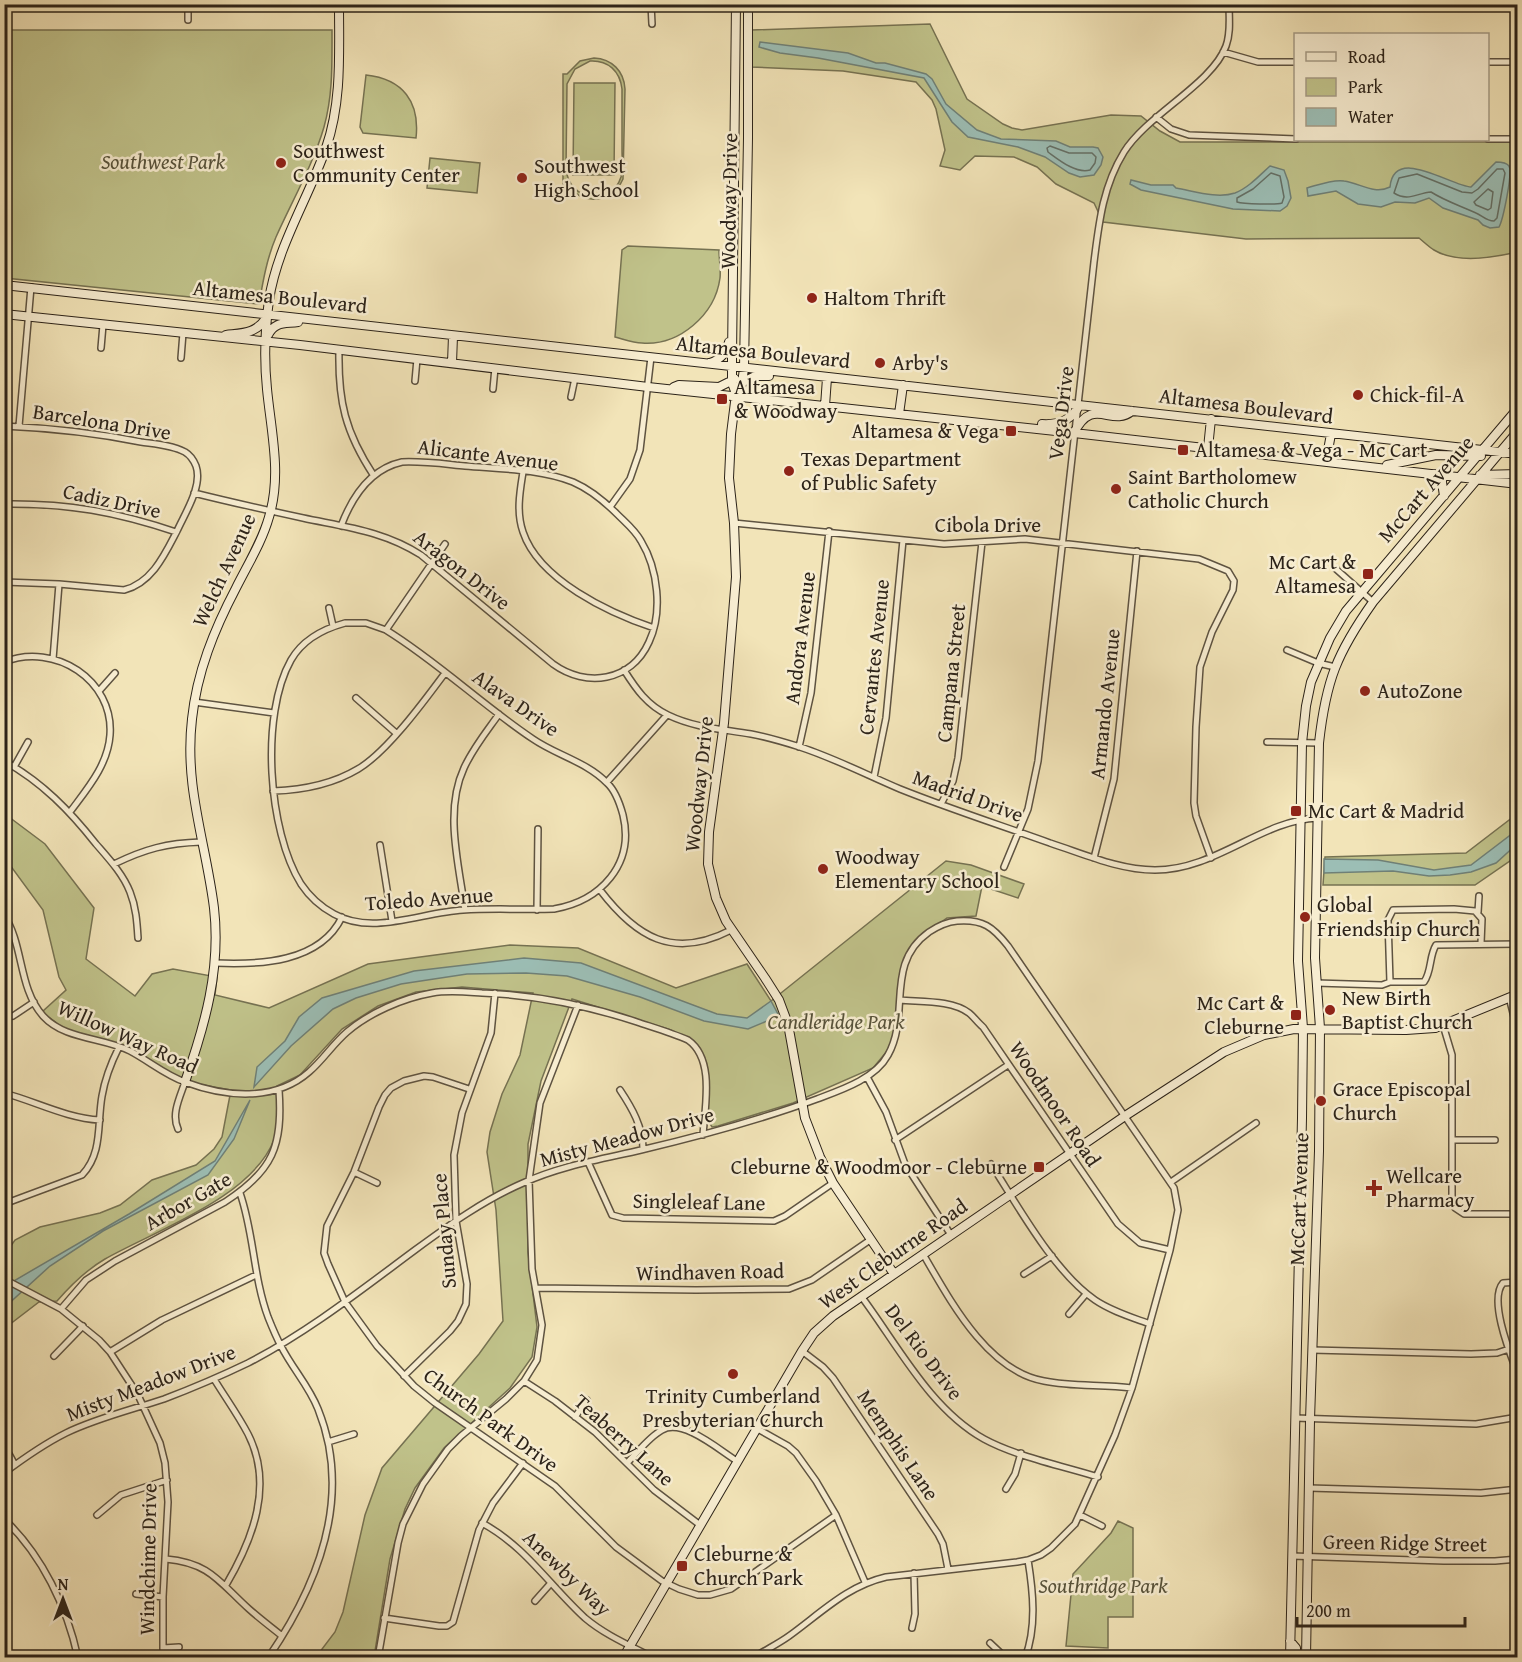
<svg xmlns="http://www.w3.org/2000/svg" width="1522" height="1662" viewBox="0 0 1522 1662" font-family="'Gentium Book Plus',serif">
	<style>
		.green { fill: #c0c28a; stroke: #767252; stroke-width: 1.5; fill-rule: evenodd }
		.water { fill: #9cbeb5; stroke: #6f8077; stroke-width: 1.5 }
		.lines { fill: none; stroke-linecap: round; stroke-linejoin: round }
		.shore { stroke: #647067; stroke-width: 1.5 }
		.street-casing { stroke: #5e5341; stroke-width: 8 }
		.secondary-casing { stroke: #2c2319; stroke-width: 10 }
		.street { stroke: #f7edd1; stroke-width: 5 }
		.secondary { stroke: #f7edd1; stroke-width: 8 }
		.poi-dot { fill: #8f2418; stroke: #f7edd1; stroke-width: 2 }
		.labels { text-anchor: middle; stroke-width: 5; stroke-linejoin: round; paint-order: stroke }
		.poi-label { font-size: 21px; fill: #2c2319; stroke: #f7edd1; text-anchor: start }
		.park-label { font-size: 21px; font-style: italic; fill: #58533b; stroke: #f7edd1 }
		.street-label { font-size: 21px; fill: #2c2319; stroke: #f7edd1 }
	</style>
	<rect width="100%" height="100%" fill="#f2e4b8"/>
	<filter id="stains"><feTurbulence type="fractalNoise" baseFrequency=".00333" numOctaves="4"/><feColorMatrix values="0 0 0 0 .2 0 0 0 0 .09 0 0 0 0 .02 0 0 0 .5 -.17"/></filter>
	<radialGradient id="worn" r=".72"><stop offset=".6" stop-color="#630" stop-opacity="0"/><stop offset="1" stop-color="#630" stop-opacity=".3"/></radialGradient>
	<!-- green -->
	<path class="green" d="M930,24L967,99L1003,124L1012,128L1022,130L1111,115L1141,116L1160,131L1180,142H1517V252C1492,258 1457,264 1434,250C1429,247 1424,242 1419,238L1246,239L1103,222L1094,203L1056,184L1037,167L1014,157L975,156L960,170L940,166L945,150L936,109L932,100L916,82L843,71L751,67L752,30Z
		M5,30H332C332,63 333,95 324,127C313,165 292,201 276,237C267,258 263,281 259,304L5,278Z
		M594,58C612,59 624,71 625,89L623,179C612,204 581,206 567,184H563V74H567L580,61ZM590,61C608,60 620,71 622,89C622,109 622,129 622,149C622,158 623,168 621,177C611,208 569,201 566,169L567,84L575,69Z
		M366,75C403,79 420,102 416,138L363,133L360,127Z
		M574,83H615L614,175H573Z
		M430,158L480,163L477,193L427,188Z
		M628,246L719,250C719,259 721,270 720,278C715,315 679,346 642,343C633,343 623,339 615,337L622,250Z
		M5,814L45,844L94,908L86,959L135,996L152,974L173,969L217,977L215,995L269,1008L368,964L510,945L578,948L676,988L747,964L771,1001L946,861L971,865L1024,884L1018,898L982,886L976,916L947,918L916,940L902,965L895,1035L888,1050L873,1068L793,1103L718,1126L712,1127L709,1122L706,1064L691,1040L671,1030L572,999L541,1081L528,1144V1252L537,1327L532,1357L510,1388L444,1448L415,1488L405,1509L390,1559L374,1657H316L335,1632L343,1612L365,1515L382,1468L479,1354L503,1321L496,1210L487,1152L490,1132L502,1094L520,1055L533,993L462,987L416,992L378,1006L342,1029L300,1075L277,1086C278,1104 280,1123 274,1140C251,1198 156,1230 105,1259C86,1270 71,1285 57,1301L39,1302L5,1328V1254L15,1240L40,1227L100,1213L120,1205L152,1180L196,1165L214,1149L222,1137L231,1090L198,1084L175,1075L123,1046L66,1030L42,1012L66,990L59,977L43,910L10,865L5,862Z
		M1517,814V856L1475,885H1323L1325,857L1466,853Z
		M1118,1521L1133,1528V1617H1108V1648L1066,1646L1073,1574L1111,1533Z"/>
	<!-- water -->
	<path class="water" d="M760,42L848,53L876,63H885L926,74L932,79L946,104L977,130L1001,139L1056,141L1070,147H1093L1098,148L1103,157L1101,165L1094,175L1080,177L1069,173L1045,157L1018,147L968,137L952,122L924,78L818,58L780,53L759,47Z
		M1496,162C1500,162 1506,162 1509,166C1513,172 1503,220 1499,227L1490,228L1483,225L1478,220L1443,208L1429,198L1415,203L1395,202L1381,207L1358,204L1336,191L1308,196L1307,188C1318,185 1333,179 1344,181C1360,183 1374,195 1390,187C1394,145 1451,186 1471,187Z
		M1270,166L1284,170L1288,181L1291,198L1287,206L1280,211L1233,209L1141,190L1130,184L1131,180L1151,185H1173L1176,188C1194,191 1217,199 1235,193C1248,188 1259,176 1270,166Z
		M1517,830V844L1496,863L1471,872L1450,875L1429,876L1393,871L1324,873V859L1378,860L1434,870L1471,865Z
		M524,958L581,963L717,1014L747,1018L771,1001L779,1016L748,1029L704,1021L640,997L567,976L526,973L467,974L401,984L356,998L333,1009L291,1046L254,1087L257,1067L285,1041L299,1017L322,998L414,971Z
		M250,1100L234,1139L208,1175L103,1231L50,1266L5,1307V1291L12,1282L129,1214L215,1161Z"/>
	<g class="lines">
		<!-- shore -->
		<path class="shore" d="M1050,146L1069,153H1092L1096,157L1095,163L1090,170C1076,174 1059,160 1048,152L1047,148Z
			M1497,169H1503L1505,173L1497,218L1494,221C1486,221 1483,216 1476,213C1461,206 1445,201 1431,192C1417,193 1408,202 1394,193L1399,178L1417,174L1462,192L1472,193L1478,189Z
			M1271,173L1280,176L1284,197L1282,203C1277,205 1243,204 1237,202V198L1253,189Z
			M1488,189L1493,192L1491,208L1488,210L1476,205L1474,202Z"/>
		<defs>
			<path id="street" d="M188,4V20
				M651,4L652,24
				M1223,52L1258,62H1296
				M1488,62H1518
				M1156,117L1171,129L1189,135L1296,139
				M1488,139H1518
				M101,348L103,325
				M339,350C338,401 345,432 374,476
				M181,358L183,333
				M415,381L417,359
				M493,389L495,368
				M571,397L575,378
				M4,426C50,428 96,433 141,442C155,444 172,445 185,452C190,455 194,461 196,466C203,486 185,513 177,531C165,554 152,583 124,590L59,584L4,582
				M19,426L31,287
				M523,472C520,491 516,512 523,532C539,580 609,613 654,628
				M194,493C230,502 266,510 303,518C345,527 384,531 421,555L553,664C586,688 631,682 649,642C663,612 658,569 641,541C635,530 626,523 617,514C605,502 589,489 573,482C540,469 500,469 465,466C444,464 423,461 402,462C370,469 352,497 341,526
				M4,504C68,503 116,512 176,532
				M610,507L630,479L640,450L651,357
				M734,523L944,544L1025,539L1199,559L1228,571L1234,581L1233,590L1212,632L1200,667L1196,727L1194,803L1196,816L1211,858
				M1336,569L1373,602
				M329,608L333,626
				M345,623H366L386,630C438,662 482,705 533,739C556,755 587,762 607,783C616,791 620,804 623,815C635,865 600,901 554,909C524,910 493,908 463,910C422,912 373,936 334,914C321,907 309,896 301,884C268,831 260,715 291,660C303,639 323,629 345,623Z
				M386,630L445,544
				M1287,650L1318,663L1335,667
				M53,659L59,584
				M4,662C55,642 114,680 110,735C108,765 87,789 70,812
				M624,670C636,689 647,705 668,715C695,728 722,729 751,734C768,737 784,742 800,747C834,758 867,775 900,789C950,809 1000,825 1050,843C1084,854 1119,870 1155,870C1216,870 1261,820 1318,818
				M99,691L115,673
				M356,698L396,733
				M194,702L274,713
				M1267,742L1319,743
				M799,747L811,693L829,531
				M4,761C42,782 70,811 96,844C109,859 123,874 130,892C136,907 137,922 138,938
				M14,767L28,742
				M874,777L886,718L903,540
				M607,782L667,715
				M273,791C303,790 333,784 358,769C387,752 425,700 445,673
				M941,804L953,781L958,758L982,542
				M380,845L392,921
				M1094,858L1114,779L1137,551
				M114,864C145,849 167,843 201,842
				M1004,867L1028,809L1038,761L1094,262C1099,222 1103,186 1124,152C1148,114 1212,84 1226,46C1231,33 1229,18 1229,4
				M600,890C636,937 673,960 731,930
				M465,910C459,865 444,811 464,768C473,748 487,731 499,714
				M537,910L538,829
				M1478,912L1479,896
				M4,915C24,945 18,988 43,1016C65,1040 102,1037 130,1051C149,1061 165,1075 185,1082C225,1097 275,1102 309,1072C323,1060 333,1044 347,1032C369,1013 403,998 432,993C449,990 466,992 482,993C536,995 586,1005 637,1022C655,1028 672,1033 688,1040C715,1059 705,1106 703,1135
				M215,963C259,965 320,963 342,917
				M1390,982L1388,920L1393,910L1454,909L1475,911L1482,919L1481,943
				M1316,983L1382,985L1390,982H1424C1432,971 1429,956 1436,945L1518,944
				M1509,997L1518,1033
				M900,1000C921,1002 952,1000 969,1013C974,1017 978,1023 983,1027L1118,1224L1140,1243L1170,1250
				M13,1016L34,1002
				M1443,1025L1452,1055V1197L1455,1208L1464,1214H1518
				M867,1077L886,1112L905,1164L951,1235
				M469,1089L433,1077L424,1076L404,1081L391,1088L385,1095L379,1107L354,1172L327,1226L324,1253L328,1264L345,1302L377,1346L414,1386L435,1403L555,1486L616,1547L662,1581L679,1589L698,1595H710L731,1589L836,1515
				M620,1090C632,1108 643,1127 643,1149
				M4,1093C37,1102 66,1118 100,1120
				M178,1129C171,1114 180,1097 185,1082
				M895,1140L1008,1065
				M1452,1140H1495
				M588,1162L612,1215L623,1218L774,1221L785,1216L833,1183
				M991,1164C1018,1206 1054,1272 1095,1300C1111,1311 1131,1317 1150,1324
				M354,1172L377,1183
				M1171,1182L1256,1123
				M240,1193C254,1233 253,1276 268,1317C272,1327 276,1337 281,1346C292,1368 309,1386 318,1409C353,1496 318,1585 268,1658
				M4,1204L82,1175C103,1153 97,1124 102,1096C105,1078 111,1063 119,1047
				M923,1254C950,1300 987,1371 1044,1381C1073,1387 1102,1384 1132,1388
				M1024,1274L1052,1256
				M4,1279L61,1309L99,1340L110,1352L138,1395L160,1443L165,1463L168,1502L163,1597V1658
				M1518,1282L1503,1283C1488,1300 1511,1356 1518,1375
				M536,1288L696,1290L789,1289L812,1280L870,1240
				M861,1296C897,1344 930,1409 984,1439C1015,1456 1062,1466 1098,1477
				M61,1309L86,1280L115,1261L225,1202C273,1171 283,1146 279,1090
				M1069,1314L1086,1294
				M1312,1350L1471,1354L1497,1353L1509,1349
				M802,1351L823,1367L833,1378L938,1534L943,1544L948,1569
				M110,1352L162,1320L256,1275
				M54,1356L83,1326
				M404,1376L450,1331L458,1321L466,1304L467,1284L456,1221L454,1155L462,1113L491,1033L495,993
				M214,1379C225,1397 238,1415 248,1434C274,1485 253,1539 226,1585
				M524,1381L555,1401L595,1432L654,1490L700,1525
				M575,1417L587,1400
				M1295,1418L1476,1424L1518,1417
				M756,1428L788,1446L796,1453L816,1481L836,1515L865,1582
				M328,1442L354,1434
				M4,1445L15,1465
				M627,1463C638,1452 649,1437 662,1430C683,1418 719,1450 737,1461
				M4,1473C24,1458 44,1444 66,1433C97,1418 131,1410 164,1399C193,1388 221,1376 248,1363C308,1332 361,1290 415,1250C449,1225 484,1200 523,1183C560,1166 602,1159 641,1150C700,1136 760,1120 817,1099C841,1090 875,1079 888,1055C911,1014 884,964 929,932C938,926 946,922 957,921C983,919 993,927 1008,946L1174,1188L1178,1210L1170,1250L1132,1388L1115,1435L1075,1524L1051,1548L1041,1555L1028,1560L1017,1562L886,1577C847,1586 821,1613 789,1636C778,1644 765,1650 753,1658
				M1309,1488L1481,1493L1518,1489
				M1006,1489L1015,1474L1021,1453
				M97,1515L121,1495L167,1480
				M1080,1515L1102,1526
				M4,1519C42,1555 67,1607 78,1658
				M482,1523C525,1546 550,1586 585,1618C605,1635 631,1646 654,1658
				M1292,1556L1444,1561H1495L1518,1559
				M166,1559C210,1563 219,1582 249,1609C260,1619 271,1627 282,1636
				M136,1594L163,1597
				M535,1601L551,1583
				M384,1618L439,1626H447L453,1622L479,1530L493,1503L523,1463
				M912,1628L915,1614L914,1573
				M990,1643L1006,1658
				M163,1648L179,1647
				M378,1658L398,1543L403,1524L423,1484L448,1449L461,1436L506,1399L524,1381L537,1360L542,1325L532,1269L529,1180L540,1103L578,1005
				M1025,1658C1037,1627 1033,1591 1028,1560"/>
			<path id="secondary" d="M736,4L732,358V383L737,396
				M748,4V138L744,368L742,384L735,402L731,434L729,478L734,523L736,577L724,723L709,832L708,864L716,898L726,921L765,978L779,1000L788,1024L805,1118L820,1157L833,1183L894,1274
				M4,285L1518,454
				M4,314L300,345L648,387L1074,433L1518,484
				M226,335C243,333 256,334 267,317
				M268,335C275,321 285,324 298,322
				M452,363L453,336
				M710,363C721,359 727,353 729,342
				M741,383L755,376H769
				M674,387L679,385L719,387L735,379
				M825,406L827,378
				M899,414L903,385
				M1042,424C1058,425 1071,421 1079,406
				M1074,433C1093,395 1111,428 1132,411
				M1208,448L1211,419
				M1326,461L1331,434
				M1387,465L1436,455L1481,456
				M1434,474L1442,482L1444,496
				M1480,475L1518,474
				M185,1082C205,1025 221,969 214,908C206,843 184,787 192,719C197,672 214,630 236,588C248,564 262,542 269,517C282,475 271,431 267,389C264,360 265,329 269,300C277,247 308,199 326,148C342,102 339,53 339,4
				M1290,1641L1296,1648V1658
				M623,1658L802,1351L814,1333L833,1316L1125,1116L1224,1052L1264,1035L1294,1029L1406,1030L1435,1028L1518,994
				M1290,1658L1302,1118L1303,1028L1298,961L1302,743L1306,706L1311,682L1330,638L1346,611L1518,408
				M1306,1658L1310,1420L1319,1151L1320,1028L1315,958L1319,743C1326,680 1337,653 1373,602L1518,431"/>
		</defs>
		<!-- street casing -->
		<use href="#street" class="street-casing"/>
		<!-- secondary casing -->
		<use href="#secondary" class="secondary-casing"/>
		<!-- street -->
		<use href="#street" class="street"/>
		<!-- secondary -->
		<use href="#secondary" class="secondary"/>
	</g>
	<!-- markers -->
	<g class="poi-dot">
		<circle cx="281" cy="163" r="6"/>
		<circle cx="522" cy="178" r="6"/>
		<circle cx="812" cy="298" r="6"/>
		<circle cx="880" cy="363" r="6"/>
		<circle cx="1358" cy="395" r="6"/>
		<rect x="716" y="393" width="12" height="12" rx="3"/>
		<rect x="1005" y="425" width="12" height="12" rx="3"/>
		<rect x="1177" y="444" width="12" height="12" rx="3"/>
		<circle cx="789" cy="471" r="6"/>
		<circle cx="1116" cy="489" r="6"/>
		<rect x="1362" y="568" width="12" height="12" rx="3"/>
		<circle cx="1365" cy="691" r="6"/>
		<rect x="1290" y="805" width="12" height="12" rx="3"/>
		<circle cx="823" cy="869" r="6"/>
		<circle cx="1305" cy="917" r="6"/>
		<circle cx="1330" cy="1010" r="6"/>
		<rect x="1290" y="1009" width="12" height="12" rx="3"/>
		<circle cx="1321" cy="1101" r="6"/>
		<rect x="1033" y="1161" width="12" height="12" rx="3"/>
		<path d="M1371 1179h6v6h6v6h-6v6h-6v-6h-6v-6h6z"/>
		<circle cx="733" cy="1374" r="6"/>
		<rect x="676" y="1560" width="12" height="12" rx="3"/>
	</g>
	<g class="labels">
		<!-- poi labels -->
		<g class="poi-label">
			<text x="293" y="158">Southwest<tspan x="293" dy="24">Community Center</tspan></text>
			<text x="534" y="173">Southwest<tspan x="534" dy="24">High School</tspan></text>
			<text x="824" y="305">Haltom Thrift</text>
			<text x="892" y="370">Arby's</text>
			<text x="734" y="394">Altamesa<tspan x="734" dy="24">&amp; Woodway</tspan></text>
			<text x="1370" y="402">Chick-fil-A</text>
			<text x="999" y="438" text-anchor="end">Altamesa &amp; Vega</text>
			<text x="1195" y="457">Altamesa &amp; Vega - Mc Cart</text>
			<text x="801" y="466">Texas Department<tspan x="801" dy="24">of Public Safety</tspan></text>
			<text x="1128" y="484">Saint Bartholomew<tspan x="1128" dy="24">Catholic Church</tspan></text>
			<text x="1356" y="569" text-anchor="end">Mc Cart &amp;<tspan x="1356" dy="24">Altamesa</tspan></text>
			<text x="1377" y="698">AutoZone</text>
			<text x="1308" y="818">Mc Cart &amp; Madrid</text>
			<text x="835" y="864">Woodway<tspan x="835" dy="24">Elementary School</tspan></text>
			<text x="1317" y="912">Global<tspan x="1317" dy="24">Friendship Church</tspan></text>
			<text x="1342" y="1005">New Birth<tspan x="1342" dy="24">Baptist Church</tspan></text>
			<text x="1284" y="1010" text-anchor="end">Mc Cart &amp;<tspan x="1284" dy="24">Cleburne</tspan></text>
			<text x="1333" y="1096">Grace Episcopal<tspan x="1333" dy="24">Church</tspan></text>
			<text x="1027" y="1174" text-anchor="end">Cleburne &amp; Woodmoor - Cleburne</text>
			<text x="1386" y="1183">Wellcare<tspan x="1386" dy="24">Pharmacy</tspan></text>
			<text x="733" y="1403" text-anchor="middle">Trinity Cumberland<tspan x="733" dy="24">Presbyterian Church</tspan></text>
			<text x="694" y="1561">Cleburne &amp;<tspan x="694" dy="24">Church Park</tspan></text>
		</g>
		<!-- park labels -->
		<g class="park-label">
			<text x="163" y="169">Southwest Park</text>
			<text x="836" y="1029">Candleridge Park</text>
			<text x="1103" y="1593">Southridge Park</text>
		</g>
		<!-- street labels -->
		<g class="street-label">
			<text transform="translate(729 201) rotate(-89)" y="7">Woodway Drive</text>
			<text transform="translate(280 297) rotate(6)" y="7">Altamesa Boulevard</text>
			<text transform="translate(763 352) rotate(6)" y="7">Altamesa Boulevard</text>
			<text transform="translate(1246 406) rotate(7)" y="7">Altamesa Boulevard</text>
			<text transform="translate(1061 413) rotate(-83)" y="7">Vega Drive</text>
			<text transform="translate(102 422) rotate(9)" y="7">Barcelona Drive</text>
			<text transform="translate(488 455) rotate(7)" y="7">Alicante Avenue</text>
			<text transform="translate(1426 489) rotate(-49)" y="7">McCart Avenue</text>
			<text transform="translate(112 501) rotate(12)" y="7">Cadiz Drive</text>
			<text x="988" y="532">Cibola Drive</text>
			<text transform="translate(224 570) rotate(-65)" y="7">Welch Avenue</text>
			<text transform="translate(462 570) rotate(38)" y="7">Aragon Drive</text>
			<text transform="translate(800 638) rotate(-83)" y="7">Andora Avenue</text>
			<text transform="translate(874 657) rotate(-84)" y="7">Cervantes Avenue</text>
			<text transform="translate(951 673) rotate(-84)" y="7">Campana Street</text>
			<text transform="translate(516 703) rotate(35)" y="7">Alava Drive</text>
			<text transform="translate(1105 704) rotate(-84)" y="7">Armando Avenue</text>
			<text transform="translate(699 784) rotate(-84)" y="7">Woodway Drive</text>
			<text transform="translate(968 796) rotate(20)" y="7">Madrid Drive</text>
			<text transform="translate(429 899) rotate(-4)" y="7">Toledo Avenue</text>
			<text transform="translate(128 1037) rotate(24)" y="7">Willow Way Road</text>
			<text transform="translate(1055 1104) rotate(56)" y="7">Woodmoor Road</text>
			<text transform="translate(627 1137) rotate(-15)" y="7">Misty Meadow Drive</text>
			<text transform="translate(1299 1199) rotate(-88)" y="7">McCart Avenue</text>
			<text transform="translate(188 1201) rotate(-30)" y="7">Arbor Gate</text>
			<text transform="translate(699 1202) rotate(1)" y="7">Singleleaf Lane</text>
			<text transform="translate(444 1231) rotate(-95)" y="7">Sunday Place</text>
			<text transform="translate(893 1254) rotate(-35)" y="7">West Cleburne Road</text>
			<text transform="translate(710 1272) rotate(-1)" y="7">Windhaven Road</text>
			<text transform="translate(924 1352) rotate(53)" y="7">Del Rio Drive</text>
			<text transform="translate(151 1383) rotate(-21)" y="7">Misty Meadow Drive</text>
			<text transform="translate(491 1420) rotate(36)" y="7">Church Park Drive</text>
			<text transform="translate(624 1440) rotate(42)" y="7">Teaberry Lane</text>
			<text transform="translate(898 1445) rotate(56)" y="7">Memphis Lane</text>
			<text transform="translate(1405 1543) rotate(1)" y="7">Green Ridge Street</text>
			<text transform="translate(148 1559) rotate(-89)" y="7">Windchime Drive</text>
			<text transform="translate(567 1573) rotate(44)" y="7">Anewby Way</text>
		</g>
	</g>
	<!-- margin -->
	<rect width="1522" height="1662" fill="none" stroke="#f2e4b8" stroke-width="24"/>
	<rect x="6" y="6" width="1510" height="1650" fill="none" stroke="#2c2319" stroke-width="3"/>
	<rect x="12" y="12" width="1498" height="1638" fill="none" stroke="#2c2319" stroke-width="1.5"/>
	<!-- legend -->
	<rect x="1294" y="33" width="195" height="108" fill="#f7edd1" stroke="#a69c87" stroke-width="1.5"/>
	<rect x="1306" y="52" width="30" height="9" fill="#f7edd1" stroke="#a69c87" stroke-width="1.5"/>
	<text x="1348" y="63" font-size="18" fill="#2c2319">Road</text>
	<rect x="1306" y="78" width="30" height="18" fill="#c0c28a" stroke="#a69c87" stroke-width="1.5"/>
	<text x="1348" y="93" font-size="18" fill="#2c2319">Park</text>
	<rect x="1306" y="108" width="30" height="18" fill="#9cbeb5" stroke="#a69c87" stroke-width="1.5"/>
	<text x="1348" y="123" font-size="18" fill="#2c2319">Water</text>
	<!-- north arrow -->
	<g transform="translate(63 1599)" stroke="#f7edd1" stroke-width="4.5" paint-order="stroke">
	<path d="M0-4.5L10 22L0 15L-10 22Z" fill="#2c2319"/>
	<text y="-9" font-size="16" font-weight="bold" text-anchor="middle" fill="#2c2319">N</text>
	</g>
	<!-- scale -->
	<path d="M1297 1617v9h168v-9" fill="none" stroke="#2c2319" stroke-width="3"/>
	<text x="1306" y="1617" font-size="18" fill="#2c2319" stroke="#f7edd1" stroke-width="4.5" paint-order="stroke">200 m</text>
	<rect width="100%" height="100%" filter="url(#stains)"/>
	<rect width="100%" height="100%" fill="url(#worn)"/>
</svg>
